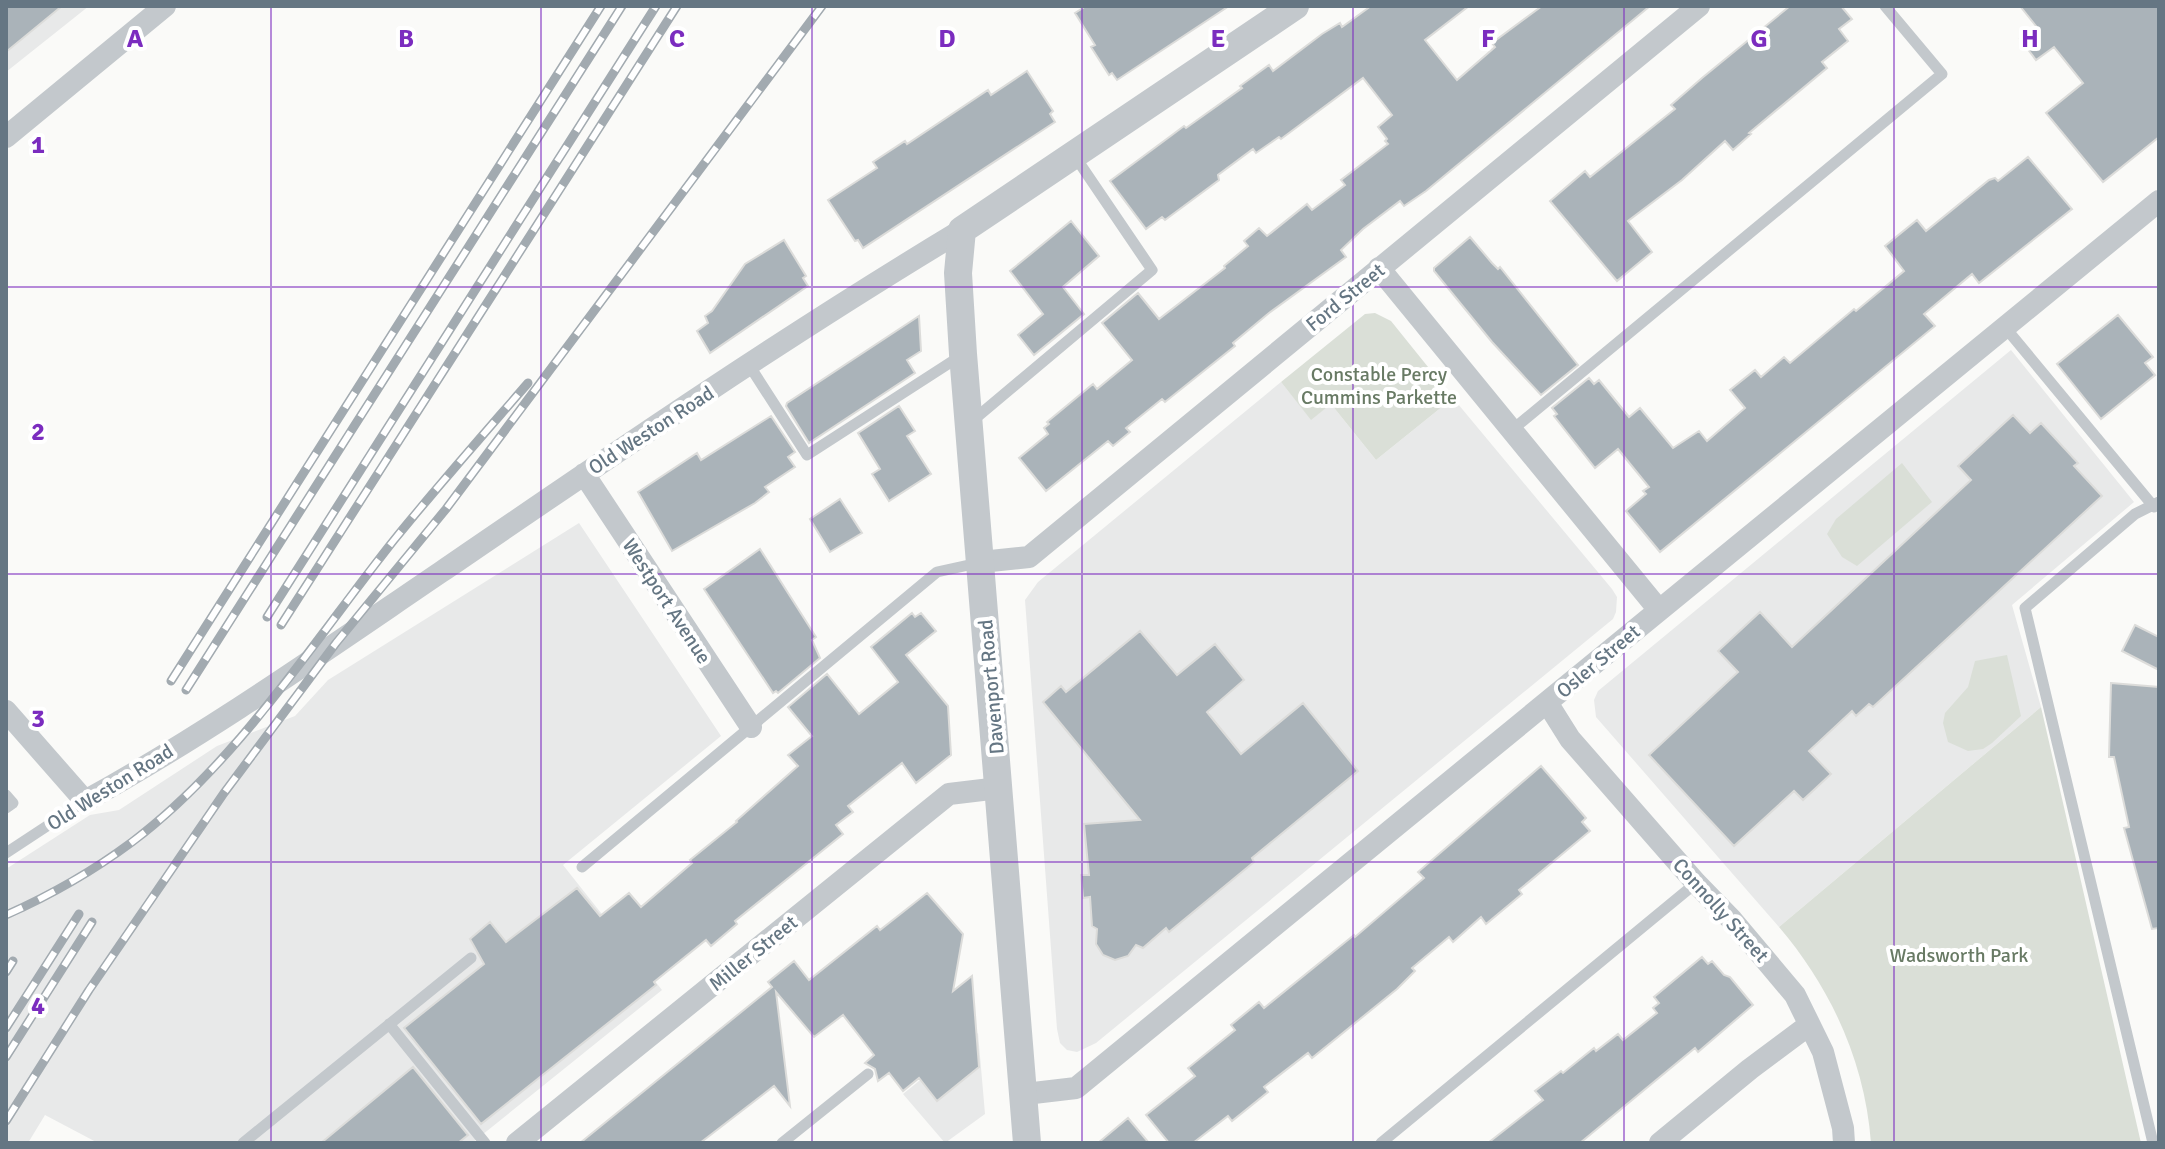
<svg xmlns="http://www.w3.org/2000/svg" width="2165" height="1149" viewBox="0 0 2165 1149" font-family="Signika,sans-serif">
	<style>
		.built { fill: #e8e9e9 }
		.green { fill: #dadfd7 }
		.building { fill: #aab3b9; stroke: #dcdcda; stroke-width: 2 }
		.lines { fill: none; stroke-linecap: round; stroke-linejoin: round }
		.service { stroke: #c3c8cc; stroke-width: 11 }
		.minor { stroke: #c3c8cc; stroke-width: 22 }
		.tertiary { stroke: #c3c8cc; stroke-width: 28 }
		.rail-casing { stroke: #a2aab0; stroke-width: 9 }
		.rail { stroke: #fff; stroke-width: 6; stroke-dasharray: 18; stroke-linecap: butt }
		.grid { fill: none; stroke: #7b2cbf; stroke-width: 2; stroke-opacity: 0.55 }
		.labels { text-anchor: middle; stroke-width: 8; stroke-linejoin: round; paint-order: stroke }
		.street-label { font-size: 20px; fill: #657683; stroke: #fff }
		.park-label { font-size: 20px; fill: #687a64; stroke: #fff }
		.grid-label { font-size: 26px; text-anchor: middle; font-weight: bold; fill: #7b2cbf; stroke: #fff; stroke-width: 8; stroke-linejoin: round; paint-order: stroke }
	</style>
	<rect width="100%" height="100%" fill="#fafaf8"/>
	<!-- built -->
	<path class="built" d="M6,6H89L6,72Z
		M2011,350L2134,502L2012,605L2041,707L1779,927L1596,717L1594,700L1598,691Z
		M1281,382L1311,419L1331,404L1376,460L1453,398L1612,589L1617,597L1616,612L1613,619L1096,1043L1077,1052L1067,1050L1060,1043L1057,1029L1025,600L1038,582Z
		M579,523L721,736L563,865L662,990L472,1143H98L45,1115L28,1143H6V869L90,815L119,810L217,746L295,716L328,680Z
		M978,1033L985,1114L945,1143L903,1094Z"/>
	<!-- green -->
	<path class="green" d="M1375,313L1391,321L1453,398L1376,460L1331,404L1311,420L1281,382L1365,314Z
		M1902,463L1932,502L1857,566L1842,557L1827,534L1836,519Z
		M2007,655L2021,716L1992,743L1983,749L1968,751L1948,742L1943,723L1945,713L1968,687L1975,661Z
		M2041,707L2141,1143H1871C1865,1062 1831,988 1779,927Z"/>
	<!-- building -->
	<path class="building" d="M6,6H62L6,52Z
		M1086,6H1229L1117,80L1112,73L1109,75L1091,47L1095,45L1075,13Z
		M1371,6H1469L1425,40L1457,80L1495,47L1492,43L1542,6H1650L1426,191L1404,206L1400,201L1363,229L1341,250L1346,257L1269,313L1233,343L1235,346L1165,402L1162,399L1126,428L1130,432L1113,446L1108,441L1046,491L1019,458L1048,434L1044,428L1049,424L1047,422L1093,384L1097,389L1132,360L1102,323L1138,293L1159,319L1225,268L1224,266L1248,246L1244,241L1259,228L1267,236L1307,204L1312,210L1345,185L1341,180L1388,144L1385,141L1387,139L1378,127L1392,115L1363,78L1281,139L1279,137L1256,153L1253,149L1218,175L1219,180L1165,220L1162,217L1146,229L1110,181L1172,135L1184,126L1186,128L1242,88L1240,86L1269,65L1273,71L1322,34L1340,23L1342,27Z
		M1790,6H1841L1852,19L1839,29L1848,41L1822,62L1827,68L1749,133L1751,134L1733,150L1725,141L1682,180L1628,221L1652,252L1617,281L1550,201L1585,171L1590,177L1675,109L1671,105L1702,78Z
		M2020,6H2159V137L2103,182L2046,113L2083,83L2054,47L2036,60L2020,39L2036,26Z
		M1027,71L1053,111L1050,114L1055,122L863,248L858,240L855,241L828,200L877,168L873,162L905,141L907,144L988,90L991,95Z
		M2028,157L2072,209L1979,283L1972,274L1924,314L1935,326L1660,552L1626,511L1646,494L1643,491L1649,487L1618,449L1595,468L1554,416L1557,414L1552,408L1589,378L1594,384L1599,380L1629,417L1640,408L1673,448L1699,431L1707,441L1745,408L1730,390L1755,370L1761,377L1784,357L1790,363L1854,309L1856,311L1904,271L1885,246L1917,220L1926,231L1989,180L1995,178L1998,181Z
		M1071,221L1099,256L1063,287L1084,314L1034,355L1018,335L1043,314L1010,271Z
		M1470,237L1492,263L1498,269L1500,267L1578,365L1541,395L1492,342L1434,271V268Z
		M784,240L806,276L803,278L808,286L710,353L697,331L708,323L705,316L712,311L745,264Z
		M2118,315L2153,357L2145,363L2155,375L2101,419L2057,364Z
		M919,316L921,351L907,360L915,373L809,443L786,406L787,403Z
		M899,406L915,431L907,436L931,474L889,501L872,474L880,469L858,433Z
		M2013,415L2030,433L2041,423L2078,463L2074,466L2102,496L1873,707L1869,704L1856,716L1852,711L1809,751L1831,774L1803,800L1794,791L1734,846L1649,755L1738,672L1718,651L1760,612L1792,647L1971,480L1958,466Z
		M771,416L795,452L788,457L795,467L765,487L769,492L755,503L672,551L638,492L697,453L701,460Z
		M840,499L862,533L830,552L810,519Z
		M760,549L816,637L812,640L820,658L778,693L776,691L773,693L704,589Z
		M912,613L915,617L921,613L936,631L906,655L948,706L951,755L916,783L902,763L848,806L853,812L836,825L843,834L735,921L737,924L711,946L706,940L654,982L656,985L481,1124L404,1028L484,964L470,939L490,922L506,942L577,888L600,916L629,893L641,907L692,863L690,860L737,822L736,821L798,766L788,755L812,736L788,707L827,674L859,714L898,682L871,647Z
		M2135,625L2159,637V670L2122,651Z
		M1140,631L1177,675L1215,644L1244,680L1207,712L1241,754L1303,703L1358,771L1252,858L1254,862L1169,932L1166,928L1143,948L1136,945L1128,956L1115,960L1103,955L1096,944L1097,929L1092,926L1090,897L1083,898L1081,875H1089L1084,824L1140,820L1043,702L1061,686L1066,692Z
		M2111,683L2159,687V928L2152,929L2124,828L2129,827L2114,757H2109Z
		M1541,766L1586,818L1582,822L1590,831L1519,890L1522,894L1486,924L1481,917L1453,942L1449,937L1412,968L1415,971L1397,989L1312,1058L1308,1053L1264,1087L1268,1092L1232,1121L1228,1116L1193,1143H1169L1146,1115L1195,1076L1188,1068L1235,1030L1231,1025L1259,1002L1264,1008L1354,935L1355,937L1424,878L1418,872Z
		M927,893L963,934L953,991L972,976L979,1067L937,1101L919,1078L903,1091L889,1073L878,1081L875,1069L865,1063L874,1055L843,1015L814,1037L776,992L790,1106L774,1086L700,1143H580L772,987L768,982L794,961L809,980L877,926L880,930Z
		M1702,957L1708,964L1712,961L1724,975L1730,977L1753,1005L1698,1052L1695,1048L1580,1143H1488L1543,1100L1535,1091L1561,1071L1563,1073L1594,1048L1596,1051L1618,1034L1623,1040L1657,1013L1653,1008L1659,1003L1654,997Z
		M413,1067L468,1135L458,1143H321Z
		M1128,1118L1149,1143H1098Z"/>
	<g class="lines">
		<!-- service -->
		<path class="service" d="M2004,326L2154,507
			M749,365L807,455L962,355
			M971,422L1152,270L1074,155
			M1512,430L1942,74L1885,6
			M6,795L13,803L6,808
			M6,853L85,801
			M582,867L937,572L978,563
			M389,1024L485,1143
			M243,1143L471,958
			M782,1143L868,1074
			M1381,1143L1696,883
			M2153,1143L2025,608L2135,514L2159,502"/>
		<!-- minor -->
		<path class="minor" d="M6,137L165,6
			M1379,268L1659,610
			M584,474L751,727
			M981,562L1029,557L1699,6
			M1548,704L1570,739L1696,883L1732,920L1795,995L1823,1052L1843,1128L1844,1143
			M6,711L85,801C207,734 326,650 441,572C612,455 784,337 962,230
			M1025,1094L1076,1088L2159,201
			M517,1143L949,794L999,788
			M1660,1143L1750,1069L1809,1025"/>
		<!-- tertiary -->
		<path class="tertiary" d="M1027,1143L963,354L958,273L962,230L1295,6"/>
		<defs>
			<path id="rail" d="M267,617L656,6
				M281,625L677,6
				M171,681L601,6
				M186,690L622,6
				M6,915C51,895 93,871 132,842C237,763 313,642 394,540C437,487 483,435 528,383
				M6,972L13,961
				M6,1028L79,914
				M6,1057L92,922
				M6,1121L89,990L224,793L336,643L446,509L822,6"/>
		</defs>
		<!-- rail casing -->
		<use href="#rail" class="rail-casing"/>
		<!-- rail -->
		<use href="#rail" class="rail"/>
	</g>
	<!-- grid -->
	<path class="grid" d="M271,6V1143M541,6V1143M812,6V1143M1082,6V1143M1353,6V1143M1624,6V1143M1894,6V1143M6,287H2159M6,574H2159M6,862H2159"/>
	<g class="labels">
		<!-- street labels -->
		<g class="street-label">
			<text transform="translate(1345 297) rotate(-39)" y="7">Ford Street</text>
			<text transform="translate(651 430) rotate(-33)" y="7">Old Weston Road</text>
			<text transform="translate(667 601) rotate(57)" y="7">Westport Avenue</text>
			<text transform="translate(1598 661) rotate(-40)" y="7">Osler Street</text>
			<text transform="translate(991 687) rotate(-95)" y="7">Davenport Road</text>
			<text transform="translate(110 787) rotate(-32)" y="7">Old Weston Road</text>
			<text transform="translate(1721 910) rotate(48)" y="7">Connolly Street</text>
			<text transform="translate(753 953) rotate(-39)" y="7">Miller Street</text>
		</g>
		<!-- park labels -->
		<g class="park-label">
			<text x="1379" y="381">Constable Percy<tspan x="1379" dy="23">Cummins Parkette</tspan></text>
			<text x="1959" y="962">Wadsworth Park</text>
		</g>
	</g>
	<g class="grid-label">
		<text x="135" y="47">A</text>
		<text x="406" y="47">B</text>
		<text x="677" y="47">C</text>
		<text x="947" y="47">D</text>
		<text x="1218" y="47">E</text>
		<text x="1488" y="47">F</text>
		<text x="1759" y="47">G</text>
		<text x="2030" y="47">H</text>
		<text x="38" y="153">1</text>
		<text x="38" y="440">2</text>
		<text x="38" y="727">3</text>
		<text x="38" y="1014">4</text>
	</g>
	<!-- border -->
	<rect width="2165" height="1149" fill="none" stroke="#657683" stroke-width="16"/>
</svg>
